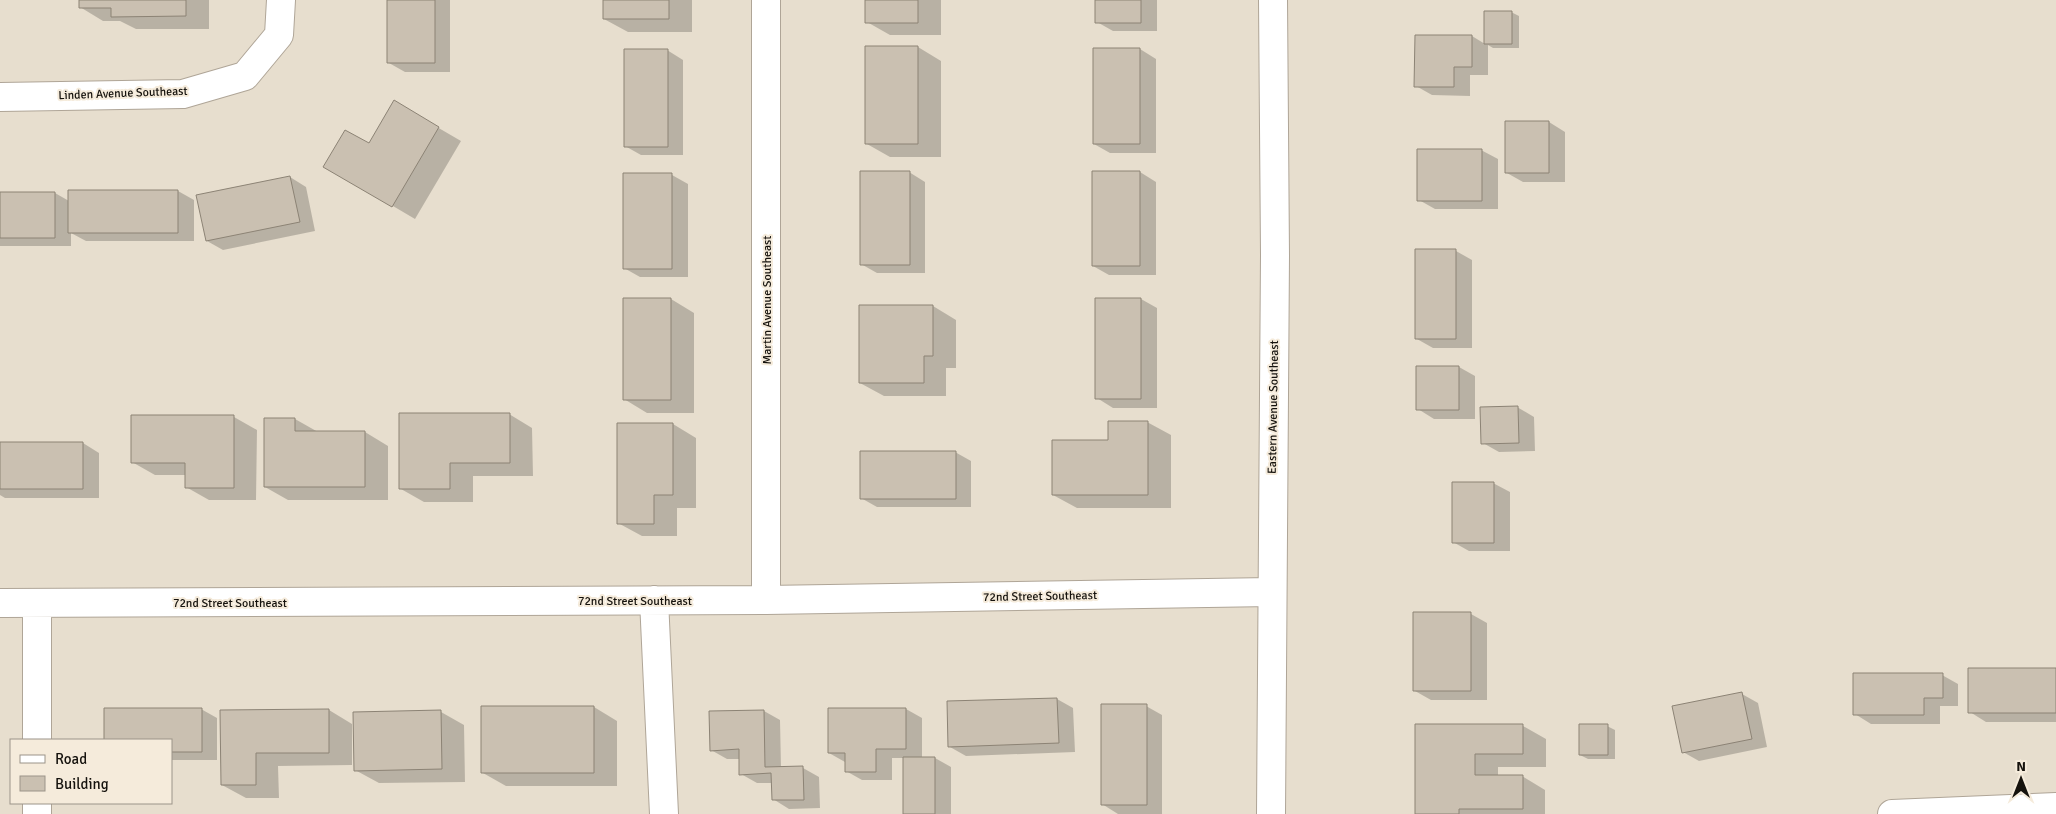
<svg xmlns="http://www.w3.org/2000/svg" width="2056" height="814" viewBox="0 0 2056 814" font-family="Signika,sans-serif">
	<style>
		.shadow { fill: #0003 }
		.building { fill: #cac0b1; stroke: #8c8375 }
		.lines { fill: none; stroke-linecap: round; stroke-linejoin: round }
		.minor-casing { stroke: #afa597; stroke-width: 30 }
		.minor { stroke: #fff; stroke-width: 28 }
		.labels { text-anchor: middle; stroke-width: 4; stroke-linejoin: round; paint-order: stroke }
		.street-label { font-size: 12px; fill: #15120d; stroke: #f5ebdb }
	</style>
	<rect width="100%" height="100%" fill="#e7dece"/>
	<!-- shadow -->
	<path class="shadow" d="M80,0H209V29H136L120,21H103L80,7Z
		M389,0H450V72H405L389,63Z
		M604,0H692V32H628L604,19Z
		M867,0H941V35H890L867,22Z
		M1097,0H1157V31H1113L1097,22Z
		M1485,12H1511L1519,16V48H1493L1488,45V75H1470V96L1432,95L1416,86L1472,36L1485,44Z
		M918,47L941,61V157H890L867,144Z
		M1140,49L1156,59V153H1110L1094,144Z
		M667,50L683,60V155H641L625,146Z
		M394,102L461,141L415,219L325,166L369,145Z
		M1507,122H1549L1565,132V182H1523L1507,173Z
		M1481,150L1498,159V209H1435L1419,200Z
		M909,172L925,182V273H877L861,264Z
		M1140,172L1156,182V275H1109L1093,266Z
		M672,175L688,184V277H640L624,268Z
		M290,177L306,187L315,231L223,250L207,241Z
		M178,191L194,200V241H86L71,233V246H0V193H55L69,201Z
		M1456,251L1472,260V348H1433L1417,339Z
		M671,299L694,313V413H647L624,399Z
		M1097,299H1141L1157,308V408H1113L1097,398Z
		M933,306L956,320V368H946V396H884L860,383Z
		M1459,367L1475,376V419H1434L1418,409Z
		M1517,407L1534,417L1535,451L1499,452L1483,443Z
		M509,414L532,428L533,476H473V502H424L401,489Z
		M234,417L257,430L256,500H209L186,487V475H155L132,462Z
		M295,419L318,432H365L388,446V500H288L265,487Z
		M1147,422L1171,435V508H1077L1053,495L1109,441Z
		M673,424L696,438V508H677V536H642L618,523Z
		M0,443H83L99,453V498H5L0,495Z
		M955,452L971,461V507H877L861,498Z
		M1493,483L1510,492V551H1469L1453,542Z
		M1471,614L1487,623V700H1431L1415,691Z
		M2056,669V722H1986L1970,712Z
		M1942,675L1958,684V706H1940V724H1871L1855,714Z
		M1742,694L1758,703L1767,747L1699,761L1683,752Z
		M1057,699L1073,708L1075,752L966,756L950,747Z
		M1146,706L1162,715V814H1118L1102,804Z
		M594,707L617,721V786H506L483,773Z
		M105,709H201L217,718V760H171V740H105Z
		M906,709L922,718V758H935L951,767V814H904V758H892V780H862L846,771L845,762L829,753Z
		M329,710L352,724V765L278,766L279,798H246L222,785V712Z
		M764,711L780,720L781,768H803L819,777L820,808L789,809L773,799V783H757L741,774L740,759H727L711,750Z
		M441,712L464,725L465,782L379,783L355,770V713Z
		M1417,726H1523L1546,739V767H1498V776H1522L1545,790V814H1416Z
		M1607,726L1615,730V759H1588L1580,755Z"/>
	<!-- building -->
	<path class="building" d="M79,0H186V16L111,17V8H79Z
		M387,0H435V63H387Z
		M603,0H669V19H603Z
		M865,0H918V23H865Z
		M1095,0H1141V23H1095Z
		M1484,11H1512V44H1484Z
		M1415,35H1472V67H1454V87H1414Z
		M865,46H918V144H865Z
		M1093,48H1140V144H1093Z
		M624,49H668V147H624Z
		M394,100L439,127L392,207L323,167L345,130L369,143Z
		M1505,121H1549V173H1505Z
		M1417,149H1482V201H1417Z
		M860,171H910V265H860Z
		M1092,171H1140V266H1092Z
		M623,173H672V269H623Z
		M290,176L300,222L206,241L196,195Z
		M68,190H178V233H68Z
		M0,192H55V238H0Z
		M1415,249H1456V339H1415Z
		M623,298H671V400H623Z
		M1095,298H1141V399H1095Z
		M859,305H933V356H924V383H859Z
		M1416,366H1459V410H1416Z
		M1518,406L1519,443L1481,444L1480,407Z
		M399,413H510V463H450V489H399Z
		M131,415H234V488H185V463H131Z
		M264,418H295V431H365V487H264Z
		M1108,421H1148V495H1052V440H1108Z
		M617,423H673V495H654V524H617Z
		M0,442H83V489H0Z
		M860,451H956V499H860Z
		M1452,482H1494V543H1452Z
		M1413,612H1471V691H1413Z
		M1968,668H2056V713H1968Z
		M1853,673H1943V698H1924V715H1853Z
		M1742,692L1752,739L1682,753L1672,706Z
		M1057,698L1059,743L948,747L947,701Z
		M1101,704H1147V805H1101Z
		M481,706H594V773H481Z
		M104,708H202V752H171V740H104Z
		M828,708H906V749H876V772H845V753H828Z
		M329,709V753H256V785H221L220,710Z
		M441,710L442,769L354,771L353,712Z
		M764,710L765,767L803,766L804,800H772L771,773L739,775V749L710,751L709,711Z
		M1415,724H1523V754H1475V775H1523V809H1459V814H1415Z
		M1579,724H1608V755H1579Z
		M903,757H935V814H903Z"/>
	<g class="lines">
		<defs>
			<path id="minor" d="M766,0V600
				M0,97L183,94L245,76L279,35L281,0
				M654,600L664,814
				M0,603L766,600L1271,592
				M37,604V740
				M37,803V814
				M1271,814L1275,255L1273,0
				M1892,814L2056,807"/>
		</defs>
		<!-- minor casing -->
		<use href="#minor" class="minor-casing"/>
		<!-- minor -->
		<use href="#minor" class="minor"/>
	</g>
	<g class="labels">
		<!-- street labels -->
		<g class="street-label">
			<text transform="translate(123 93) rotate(-2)" y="4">Linden Avenue Southeast</text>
			<text transform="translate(767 300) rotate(-90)" y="4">Martin Avenue Southeast</text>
			<text transform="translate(1273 407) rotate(-89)" y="4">Eastern Avenue Southeast</text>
			<text transform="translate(1040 596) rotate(-1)" y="4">72nd Street Southeast</text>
			<text x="635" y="605">72nd Street Southeast</text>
			<text x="230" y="607">72nd Street Southeast</text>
		</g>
	</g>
	<!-- legend -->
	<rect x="10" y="739" width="162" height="65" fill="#f5ebdb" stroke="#9b9489"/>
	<rect x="20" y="755" width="25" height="8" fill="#ffffff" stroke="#9b9489"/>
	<text x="55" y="764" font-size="15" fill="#15120d">Road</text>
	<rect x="20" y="776" width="25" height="15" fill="#cac0b1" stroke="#9b9489"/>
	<text x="55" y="789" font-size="15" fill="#15120d">Building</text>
	<!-- north arrow -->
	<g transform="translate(2021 779)" stroke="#f5ebdb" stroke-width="4" paint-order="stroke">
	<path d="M0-4L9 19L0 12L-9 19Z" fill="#15120d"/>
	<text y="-8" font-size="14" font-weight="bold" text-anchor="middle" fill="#15120d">N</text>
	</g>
</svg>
